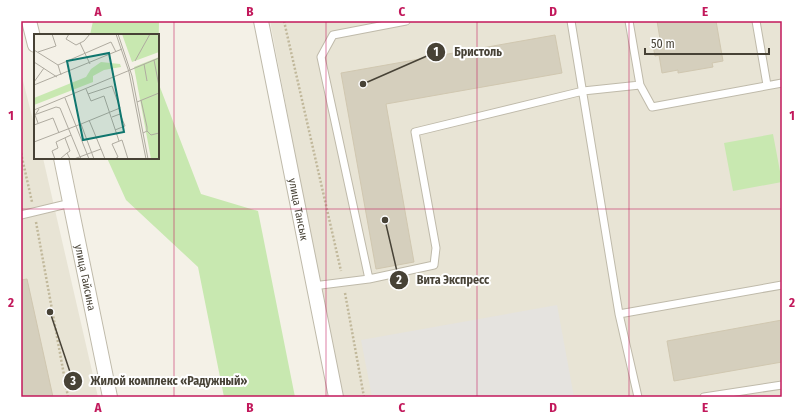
<svg xmlns="http://www.w3.org/2000/svg" width="803" height="418" viewBox="0 0 803 418" font-family="'Fira Sans Condensed',sans-serif">
	<style>
		.residential { fill: #e8e4d5 }
		.green { fill: #c8e8b0 }
		.parking { fill: #e5e3df }
		.building { fill: #d5cfbd; stroke: #d0c7b0 }
		.lines { fill: none; stroke-linecap: round; stroke-linejoin: round }
		.service-casing { stroke: #bfbaaa; stroke-width: 9 }
		.minor-casing { stroke: #bfbaaa; stroke-width: 16 }
		.path { stroke: #c1b89b; stroke-width: 2.5; stroke-dasharray: 2 2; stroke-linecap: butt }
		.service { stroke: #fff; stroke-width: 7 }
		.minor { stroke: #fff; stroke-width: 14 }
		.grid { fill: none; stroke: #c2185b; stroke-width: 1; stroke-opacity: 0.55 }
		.labels { text-anchor: middle; stroke-width: 4; stroke-linejoin: round; paint-order: stroke }
		.street-label { font-size: 11px; fill: #474236; stroke: #fff }
		.inset-road { fill: none; stroke: #afaba0; stroke-width: 1 }
		.view { fill: #0f766e; fill-opacity: 0.15; stroke: #0f766e; stroke-width: 2 }
		.inset-edge { fill: none; stroke: #474236; stroke-width: 2 }
		.leader { fill: none; stroke: #474236; stroke-width: 1.5 }
		.callout-dot { fill: #474236; stroke: #fff; stroke-width: 1.5 }
		.mark-label { font-size: 12px; text-anchor: middle; font-weight: bold; fill: #fff }
		.callout-label { font-size: 12px; text-anchor: middle; font-weight: bold; fill: #474236; stroke: #fff; stroke-width: 4; stroke-linejoin: round; paint-order: stroke }
		.neatline { fill: none; stroke: #c2185b; stroke-width: 1.5 }
		.grid-label { font-size: 13px; text-anchor: middle; font-weight: bold; fill: #c2185b }
	</style>
	<rect width="100%" height="100%" fill="#f4f1e7"/>
	<!-- residential -->
	<path class="residential" d="M270,21H782V397H341Z
		M21,73L35,128V158H43L98,397H21Z"/>
	<!-- green -->
	<path class="green" d="M93,21H159L158,77V35H90Z
		M158,82L201,194L258,211L295,397H224L198,267L126,200L107,158H158Z
		M773,134L782,182L733,191L724,143Z"/>
	<!-- parking -->
	<path class="parking" d="M557,305L574,397H372L361,340Z"/>
	<!-- building -->
	<path class="building" d="M657,21H716L723,61L712,63L713,67L678,73V70L662,73L659,55L655,56L652,40L660,39Z
		M555,35L562,73L386,104L414,262L376,269L341,73Z
		M27,279L53,397H21V280Z
		M782,320V362L674,381L667,341Z"/>
	<g class="lines">
		<defs>
			<path id="service" d="M571,21L619,314L638,397
				M629,21L640,85
				M756,21L767,85
				M21,215L71,203
				M369,279L321,57L333,35L406,21
				M313,286L369,279L434,265L436,248L415,132L583,91L640,85L652,107L782,83
				M619,314L782,285
				M704,397L782,385"/>
			<g id="minor">
				<path d="M29,21L35,45"/>
				<path id="s1" d="M261,21L336,397"/>
				<path id="s2" d="M61,158L110,397"/>
			</g>
		</defs>
		<!-- service casing -->
		<use href="#service" class="service-casing"/>
		<!-- minor casing -->
		<use href="#minor" class="minor-casing"/>
		<!-- path -->
		<path class="path" d="M284,21L341,271
			M21,153L32,202
			M36,222L68,397
			M345,293L364,397"/>
		<!-- service -->
		<use href="#service" class="service"/>
		<!-- minor -->
		<use href="#minor" class="minor"/>
	</g>
	<!-- grid -->
	<path class="grid" d="M174,21V397M326,21V397M477,21V397M629,21V397M21,209H782"/>
	<g class="labels">
		<!-- street labels -->
		<g class="street-label">
			<text dy="4" stroke="none"><textPath href="#s1" startOffset="192">улица Тансык</textPath></text>
			<text dy="4" stroke="none"><textPath href="#s2" startOffset="122">улица Гайсина</textPath></text>
		</g>
	</g>
	<!-- overview -->
	<g transform="translate(34 34)">
		<rect width="125" height="125" fill="#f4f1e7"/>
		<path d="M88,0H125V18L98,28ZM125,23V125H117L100,33ZM67,28L86,30L87,33L70,36L59,42V48L0,71V64L52,43L57,35Z" fill="#c8e8b0"/>
		<path class="inset-road" d="M35,0L32,5L42,11L50,7L56,0M82,0L95,38L112,125M84,0L98,42L114,125M46,9L56,30M0,16L24,31L27,41M4,18L22,12L18,0M120,26L125,52M101,27L116,0M0,28L23,43M110,30L113,47M24,31L77,8L82,18M0,48L10,34M0,51L88,15M52,55L57,67L70,62L85,107M54,60L78,52L86,74L47,90L60,125M31,64L55,125M107,66L113,93V97L109,99M103,68L125,59M0,76L125,24M0,81L22,73L26,74L47,125M78,83L86,80L91,92L81,96M55,86L67,115M4,89L1,81L5,75M0,91L19,84L25,99M113,97L117,101L125,99M31,104L36,117L33,119M0,108L47,90M21,125L18,117L24,114L22,108L37,101M26,125L33,119L36,125M40,125L67,115L71,125M81,125L84,123L78,110L88,106L94,125"/>
		<path class="view" d="M75,19L90,98L49,106L33,27Z"/>
		<rect width="125" height="125" class="inset-edge"/>
	</g>
	<!-- callouts -->
	<path class="leader" d="M363 84L436 52M385 220L399 280M50 312L73 381"/>
	<g class="callout-dot">
		<circle cx="363" cy="84" r="4"/>
		<circle cx="385" cy="220" r="4"/>
		<circle cx="50" cy="312" r="4"/>
		<circle cx="436" cy="52" r="10"/>
		<circle cx="399" cy="280" r="10"/>
		<circle cx="73" cy="381" r="10"/>
	</g>
	<g class="mark-label">
		<text x="436" y="56">1</text>
		<text x="399" y="284">2</text>
		<text x="73" y="385">3</text>
	</g>
	<g class="callout-label">
		<text x="478" y="56">Бристоль</text>
		<text x="453" y="284">Вита Экспресс</text>
		<text x="169" y="385">Жилой комплекс «Радужный»</text>
	</g>
	<!-- border -->
	<rect width="803" height="418" fill="none" stroke="#ffffff" stroke-width="44"/>
	<!-- scale -->
	<path d="M645 48v6h124v-6" fill="none" stroke="#474236" stroke-width="2"/>
	<text x="651" y="48" font-size="12" fill="#474236" stroke="#ffffff" stroke-width="3" paint-order="stroke">50 m</text>
	<rect x="22" y="22" width="759" height="374" class="neatline"/>
	<g class="grid-label">
		<text x="98" y="16">A</text>
		<text x="250" y="16">B</text>
		<text x="402" y="16">C</text>
		<text x="553" y="16">D</text>
		<text x="705" y="16">E</text>
		<text x="11" y="120">1</text>
		<text x="792" y="120">1</text>
		<text x="11" y="307">2</text>
		<text x="792" y="307">2</text>
		<text x="98" y="412">A</text>
		<text x="250" y="412">B</text>
		<text x="402" y="412">C</text>
		<text x="553" y="412">D</text>
		<text x="705" y="412">E</text>
	</g>
</svg>
